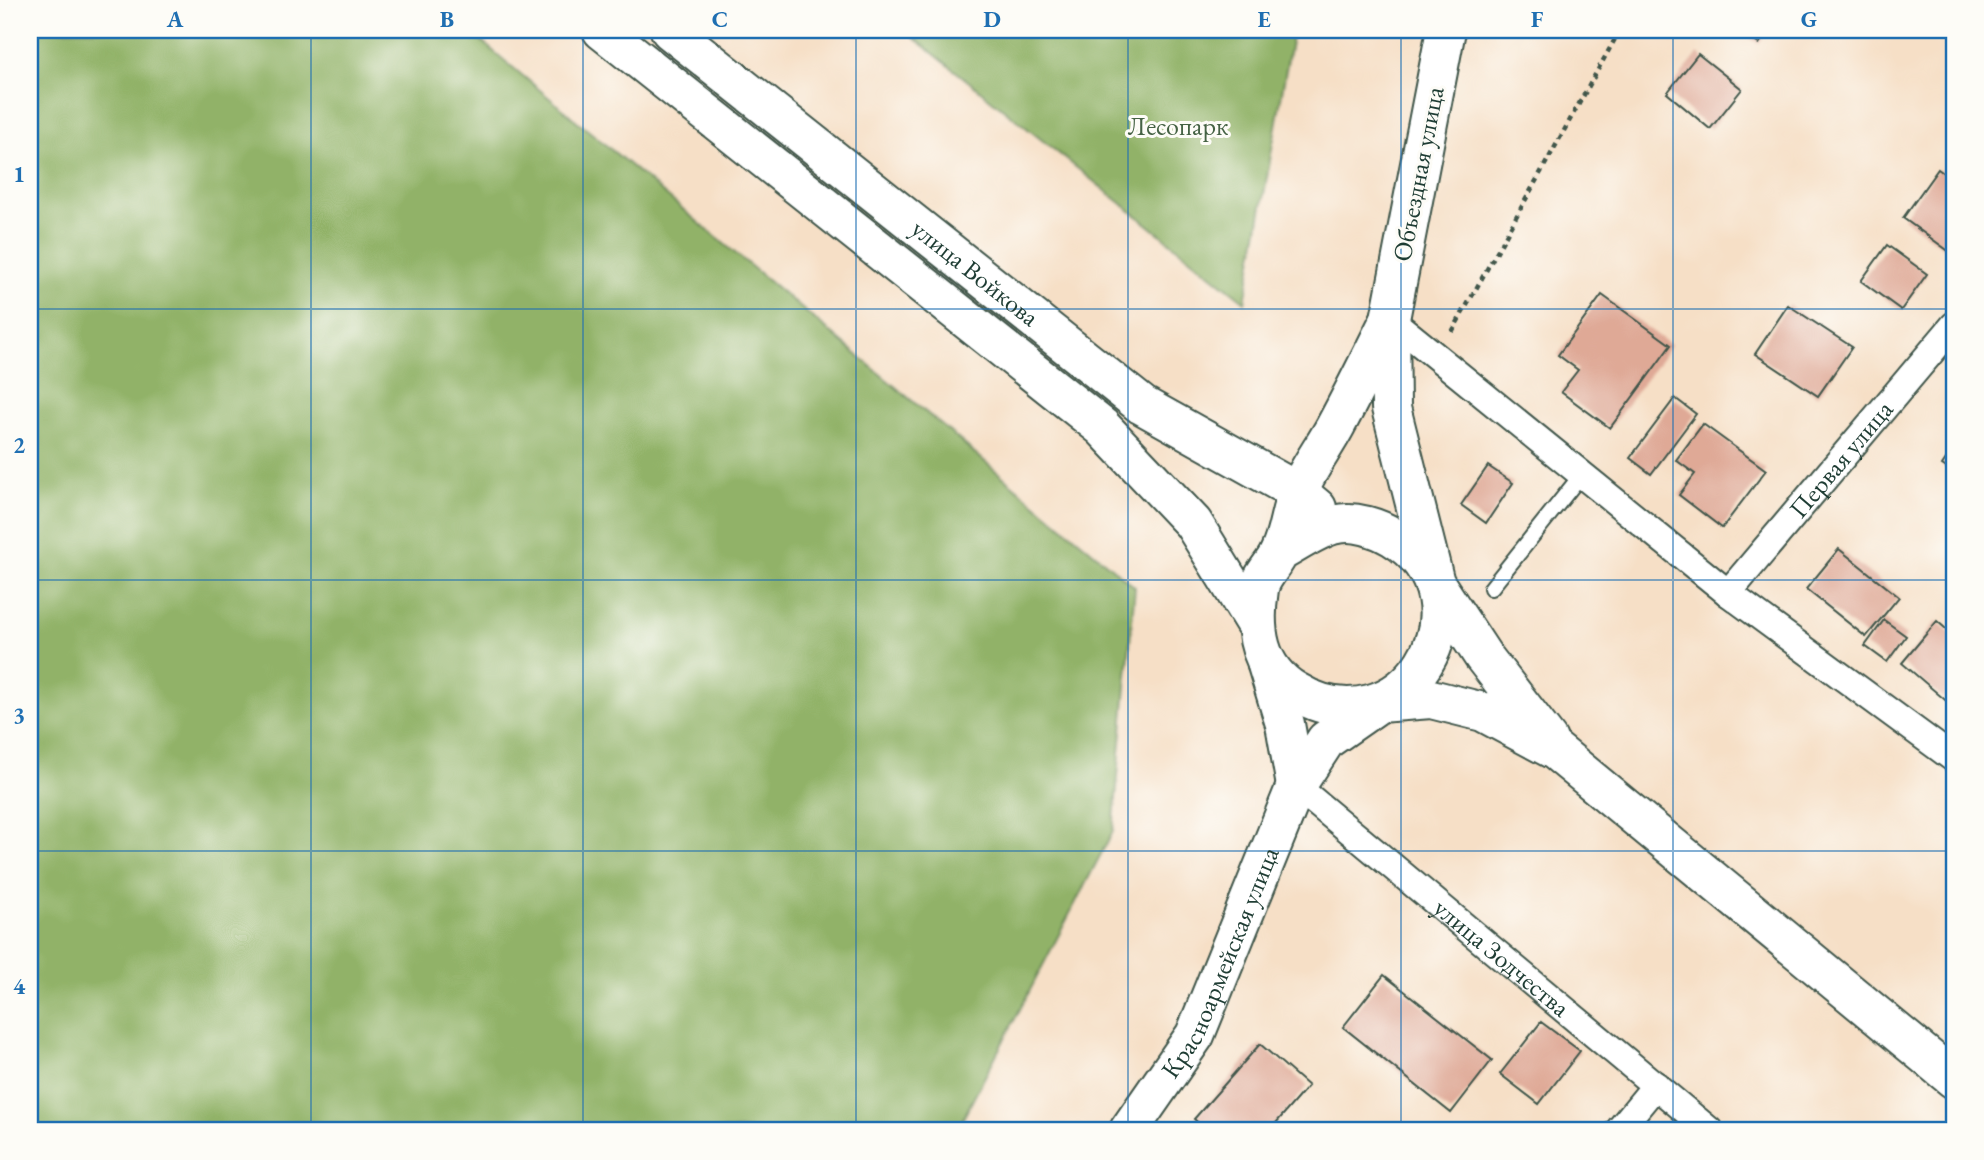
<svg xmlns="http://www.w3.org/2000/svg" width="1984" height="1160" viewBox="0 0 1984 1160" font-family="'EB Garamond',serif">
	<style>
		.forest { fill: #91b267; stroke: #58784e; stroke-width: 2 }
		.building { fill: #dfa996 }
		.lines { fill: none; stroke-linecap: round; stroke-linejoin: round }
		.service-casing { stroke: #3f554a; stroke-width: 18 }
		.minor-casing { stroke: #3f554a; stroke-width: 30 }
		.secondary-casing { stroke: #3f554a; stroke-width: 42 }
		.path { stroke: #3f554a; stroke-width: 4.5; stroke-dasharray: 5 5; stroke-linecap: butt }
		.service { stroke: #fff; stroke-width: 14 }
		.minor { stroke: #fff; stroke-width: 26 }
		.secondary { stroke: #fff; stroke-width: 38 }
		.grid { fill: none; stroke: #1f6fb2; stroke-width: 2; stroke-opacity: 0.55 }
		.labels { text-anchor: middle; stroke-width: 6; stroke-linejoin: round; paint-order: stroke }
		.park-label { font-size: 26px; fill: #456244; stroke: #fdfcf7 }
		.street-label { font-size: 26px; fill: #1f3d34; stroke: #fdfcf7 }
		.neatline { fill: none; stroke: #1f6fb2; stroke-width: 2.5 }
		.grid-label { font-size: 23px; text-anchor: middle; font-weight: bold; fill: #1f6fb2 }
	</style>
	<rect width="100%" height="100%" fill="#fdfcf7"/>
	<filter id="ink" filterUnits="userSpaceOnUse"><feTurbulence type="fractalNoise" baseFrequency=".0143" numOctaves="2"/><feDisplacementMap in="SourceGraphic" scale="14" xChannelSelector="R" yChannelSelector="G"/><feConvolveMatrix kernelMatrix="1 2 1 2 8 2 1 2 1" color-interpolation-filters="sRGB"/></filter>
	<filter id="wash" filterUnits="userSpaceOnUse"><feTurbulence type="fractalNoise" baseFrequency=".00686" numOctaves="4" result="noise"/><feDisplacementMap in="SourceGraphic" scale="28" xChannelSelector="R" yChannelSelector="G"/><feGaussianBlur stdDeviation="1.57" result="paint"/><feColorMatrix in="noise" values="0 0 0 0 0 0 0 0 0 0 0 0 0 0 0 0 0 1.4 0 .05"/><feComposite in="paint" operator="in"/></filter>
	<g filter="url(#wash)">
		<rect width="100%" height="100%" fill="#f6dfc6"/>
		<!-- forest -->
		<path class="forest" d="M30,30H468L1135,587L1113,831L957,1130H30Z
			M904,30H1293L1245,302Z"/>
		<g id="blocks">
			<!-- building -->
			<path class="building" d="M1738,30H1768L1759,44Z
				M1698,54L1742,89L1710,129L1667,93Z
				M1938,169L1954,181V246L1950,252L1903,218Z
				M1887,245L1927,274L1901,310L1861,281Z
				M1602,295L1671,345L1610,428L1561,392L1578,370L1558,355Z
				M1788,305L1852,347L1818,396L1755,354Z
				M1675,398L1696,414L1651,474L1630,458Z
				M1703,424L1766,470L1722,528L1679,495L1695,474L1676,460Z
				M1954,447V473L1942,465Z
				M1488,466L1513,483L1486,523L1461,505Z
				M1839,549L1899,597L1866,637L1806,589Z
				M1884,620L1906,636L1887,662L1865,646Z
				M1937,621L1954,636V702L1951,705L1902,663Z
				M1384,975L1492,1060L1451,1113L1343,1027Z
				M1541,1022L1580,1051L1539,1104L1500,1074Z
				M1260,1044L1308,1086L1270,1130H1206L1194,1119Z"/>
		</g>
	</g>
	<g filter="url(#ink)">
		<use href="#blocks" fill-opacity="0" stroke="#3f554a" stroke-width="2"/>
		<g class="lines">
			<defs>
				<path id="service" d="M1491,588L1582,474"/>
				<g id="minor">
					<path d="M1390,319L1728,593L1954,759"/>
					<path id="s1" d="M1728,593L1954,325"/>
					<path id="s2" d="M1296,786L1709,1130"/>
					<path d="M1619,1130L1656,1085"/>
				</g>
				<g id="secondary">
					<path d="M602,30L1102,427L1193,523L1254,622"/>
					<path id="s3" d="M670,30L1142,405L1298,492L1317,508"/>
					<path d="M1446,30L1390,319L1391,408L1435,583L1483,656L1548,740"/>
					<path d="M1280,552C1297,543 1319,527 1337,524C1355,520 1378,528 1393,537C1498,602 1403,757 1295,691C1257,668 1253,629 1259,589C1261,576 1274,565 1279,553C1289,534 1289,511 1298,492C1307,470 1323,449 1335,427C1354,392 1372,355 1390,319"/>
					<path d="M1267,665L1285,724L1296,786"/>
					<path id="s4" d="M1129,1130L1195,1035L1296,786L1326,740L1379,703L1431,699L1483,712L1556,751L1954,1079"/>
				</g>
			</defs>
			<!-- service casing -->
			<use href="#service" class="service-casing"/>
			<!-- minor casing -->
			<use href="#minor" class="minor-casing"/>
			<!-- secondary casing -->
			<use href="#secondary" class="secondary-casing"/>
			<!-- path -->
			<path class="path" d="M1452,332L1620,30"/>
			<!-- service -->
			<use href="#service" class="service"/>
			<!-- minor -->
			<use href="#minor" class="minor"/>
			<!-- secondary -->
			<use href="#secondary" class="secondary"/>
		</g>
	</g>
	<!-- grid -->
	<path class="grid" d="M311,30V1130M583,30V1130M856,30V1130M1128,30V1130M1401,30V1130M1673,30V1130M30,309H1954M30,580H1954M30,851H1954"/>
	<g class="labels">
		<!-- park labels -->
		<g class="park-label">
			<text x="1178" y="135">Лесопарк</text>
		</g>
		<!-- street labels -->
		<g class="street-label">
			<text transform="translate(1418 174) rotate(-79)" y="9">Объездная улица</text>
			<text dy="9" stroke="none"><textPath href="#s3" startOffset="390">улица Войкова</textPath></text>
			<text dy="9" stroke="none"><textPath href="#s1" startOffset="175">Первая улица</textPath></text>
			<text dy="9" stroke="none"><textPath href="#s2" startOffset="268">улица Зодчества</textPath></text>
			<text dy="9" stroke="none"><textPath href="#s4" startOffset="192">Красноармейская улица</textPath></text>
		</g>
	</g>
	<!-- margin -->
	<rect width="1984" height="1160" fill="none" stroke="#fdfcf7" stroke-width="77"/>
	<rect x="38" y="38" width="1908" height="1084" class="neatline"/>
	<g class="grid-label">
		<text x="175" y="27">A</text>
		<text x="447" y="27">B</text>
		<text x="720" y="27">C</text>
		<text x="992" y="27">D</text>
		<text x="1264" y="27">E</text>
		<text x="1537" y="27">F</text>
		<text x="1809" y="27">G</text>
		<text x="19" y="182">1</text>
		<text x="19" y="453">2</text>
		<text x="19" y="723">3</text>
		<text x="19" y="994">4</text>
	</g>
</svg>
